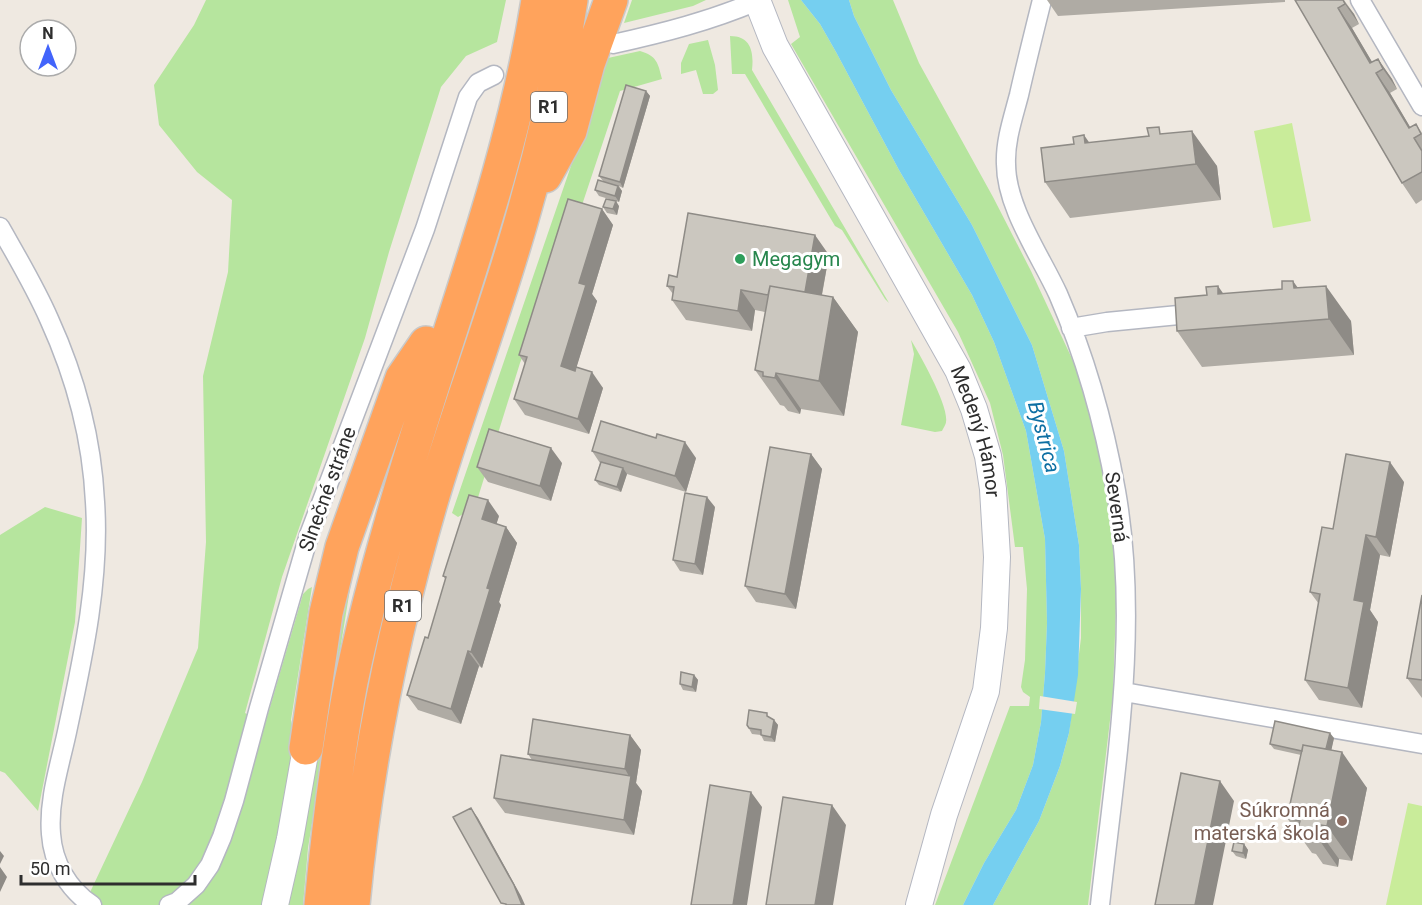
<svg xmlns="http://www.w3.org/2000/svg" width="1422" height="905" viewBox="0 0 1422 905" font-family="Roboto,sans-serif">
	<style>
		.green { fill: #b6e59e }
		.pitch { fill: #c9ec9a }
		.water { fill: #75cff0 }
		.pier { fill: #efe9e1 }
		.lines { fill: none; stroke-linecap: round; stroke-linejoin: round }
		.street-casing { stroke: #b4b7c1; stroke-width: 21 }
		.secondary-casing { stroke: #b4b7c1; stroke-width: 28 }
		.highway-casing { stroke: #c9c9c9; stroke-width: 36 }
		.street { stroke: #fff; stroke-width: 18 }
		.secondary { stroke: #fff; stroke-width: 26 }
		.highway { stroke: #ffa35c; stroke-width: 33 }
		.wall { fill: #afaba4 }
		.shaded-wall { fill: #8e8b86 }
		.building { fill: #cbc7bf; stroke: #8e8b86; stroke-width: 1.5 }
		.leisure-dot { fill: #2e9e5b; stroke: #fff; stroke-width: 2 }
		.education-dot { fill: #8d6e63; stroke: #fff; stroke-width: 2 }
		.labels { text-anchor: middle; stroke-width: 6; stroke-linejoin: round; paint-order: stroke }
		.shield { fill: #fff; stroke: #6d6d6d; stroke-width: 1.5 }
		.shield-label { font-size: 18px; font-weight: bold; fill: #2e2e2e }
		.leisure-label { font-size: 20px; fill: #27864d; stroke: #fff; text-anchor: start }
		.street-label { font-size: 20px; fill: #2e2e2e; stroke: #fff }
		.education-label { font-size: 20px; fill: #785e54; stroke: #fff; text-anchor: end }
		.water-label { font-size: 21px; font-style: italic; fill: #0d6fa3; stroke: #fff }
	</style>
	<rect width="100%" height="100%" fill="#efe9e1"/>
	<!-- green -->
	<path class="green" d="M206,0H506L497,42L466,56L441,87L389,252L365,338L282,577L245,713L265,724L303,594L308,589L312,587L291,720L295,739L278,834L262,905H84L142,782L198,648L206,542L203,376L228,272L232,200L197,172L159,125L154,85L194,25Z
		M632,0H706L693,6L624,23Z
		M788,0H801L820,24L836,52L899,170L972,295L994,342L1026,431L1045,539L1047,623L1045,673L1041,722L1033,765L1016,810L984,863L963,905H935L1010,706H1029L1030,697L1023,692L1021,687L1025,660L1027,589L1023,547H1015L1003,455L990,403L958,332L791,44L800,37Z
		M849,0H893L919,63L993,197L1031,271L1082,380L1109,480L1117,574L1113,695L1088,905H993L1039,821L1060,766L1069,733L1081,638V589L1079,545L1064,451L1032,345L972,225L891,90L854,16Z
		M730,36C751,36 754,52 752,70L889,303L885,299L842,230L835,226L745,74H732Z
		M708,40L715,65L718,90L713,94H703L696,70L681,74V63L689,44Z
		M640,51C657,56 658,63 662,79L620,91L579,214L520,363L475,507L458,517L452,513L608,58Z
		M911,340C920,355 949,406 946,422C946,424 943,429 942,431L935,432L901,425L914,354Z
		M45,507L82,518L75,622L38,811L5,773L0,771V535Z
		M355,558L308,848L303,905H287L308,810L337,631Z"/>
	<!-- pitch -->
	<path class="pitch" d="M1292,123L1311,221L1273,228L1254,131Z
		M1408,803L1422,806V905H1386Z"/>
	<!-- water -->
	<path class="water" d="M801,0H849L854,16L891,90L972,225L1032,345L1064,451L1079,545L1081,589L1078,675L1069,733L1060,766L1039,821L993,905H963L984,863L1016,810L1033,765L1041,722L1045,673L1047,623L1045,539L1026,431L994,342L972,295L899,170L836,52L820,24Z"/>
	<!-- pier -->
	<path class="pier" d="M1040,696L1077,702L1075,714L1039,709Z"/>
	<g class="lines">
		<defs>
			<path id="street" d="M1042,0C1034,32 1026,64 1019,95C1013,118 1005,141 1006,164C1006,207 1040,255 1058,294C1085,356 1104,423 1116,491C1140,628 1115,768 1100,905
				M1360,0L1422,106
				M613,44C663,33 710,21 757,1
				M0,227C17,257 35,287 49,319C75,376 92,440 95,502C100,578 84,653 68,727C61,762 48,798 51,834C53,863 68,889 92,905
				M1071,328L1107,322L1199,313
				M1124,692L1422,744
				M169,905L177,902L196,885L210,865L222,837L234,801L259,708L309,535L425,229L468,97L478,83L494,75"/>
			<g id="secondary">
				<path id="s1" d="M757,0L775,46L958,370L974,409L988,456L993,489L997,557L994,628L986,691L944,815L919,905"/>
				<path d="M275,905L290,839L306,748"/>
			</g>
			<path id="highway" d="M545,176L570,131L588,64L611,0
				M306,748L326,613L342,547L402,378L426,343
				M321,905C328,831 337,756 351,682C362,629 376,575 391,523C439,349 510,179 538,0
				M353,905C366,765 394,626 434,492C462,399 497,308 523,215C543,146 560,71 571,0"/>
		</defs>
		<!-- street casing -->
		<use href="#street" class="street-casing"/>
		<!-- secondary casing -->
		<use href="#secondary" class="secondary-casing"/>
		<!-- highway casing -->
		<use href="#highway" class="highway-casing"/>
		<!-- street -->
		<use href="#street" class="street"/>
		<!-- secondary -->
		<use href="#secondary" class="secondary"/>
		<!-- highway -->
		<use href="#highway" class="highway"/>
	</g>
	<!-- wall -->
	<path class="wall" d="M1047,0H1285V2L1058,16Z
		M1295,0H1344L1354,14L1359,24L1352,28L1372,62L1378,59L1392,79L1397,89L1390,93L1410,127L1416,124L1422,133V200L1416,204L1402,183Z
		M646,91L650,96L623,188L619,186L622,191L619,202L599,196L595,190L603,181L599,176Z
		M1164,134L1217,166L1221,200L1070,218L1045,182L1090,143Z
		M619,206L617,215L607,213L603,207Z
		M602,209L613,225L592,294L597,301L576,368L603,388L589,434L525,415L514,399L525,364L519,355Z
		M829,255L822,295L833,297L858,332L844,416L801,409L800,414L788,411L784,406L780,405L755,370L765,312L755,310L752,331L686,320L672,300L673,294L667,286L677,277Z
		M1298,288L1351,321L1354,355L1202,367L1177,331L1223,294Z
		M592,451L696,458L686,492L627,474L621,492L599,485L595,480L600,463Z
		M811,454L822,469L796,609L756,602L745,586Z
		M562,463L551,501L488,482L477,467Z
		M1404,482L1390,557L1380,555L1370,610L1378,622L1362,708L1319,700L1305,680L1319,604L1310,592L1333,529Z
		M715,507L703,575L680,571L673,560Z
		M499,516L496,524L506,527L517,543L499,602L501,605L482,668L479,666L461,724L418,710L407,695L428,638L446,580L443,576Z
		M1422,595V698L1407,678Z
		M694,675L698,680L696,692L683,690L680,684Z
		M771,718L774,720L778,725L775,742L764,741L761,735L752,734L747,725Z
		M630,735L641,750L636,783L642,791L634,835L505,813L494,798L532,760L528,754Z
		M1334,738L1331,750L1367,788L1352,861L1339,859L1338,867L1323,864L1316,854L1312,853L1287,818L1301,755L1274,749L1270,744Z
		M1244,844L1248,850L1246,859L1236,856L1232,851Z"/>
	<!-- shaded-wall -->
	<path class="shaded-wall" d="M1343,0L1354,14L1359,24L1345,4Z
		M1338,8L1352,28L1378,72L1370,63Z
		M1378,59L1392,79L1397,89L1383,69Z
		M1376,73L1390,93L1416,137L1409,128Z
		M646,91L650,96L623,188L620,182Z
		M1192,131L1217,166L1221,200L1196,164Z
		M1084,135L1109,171L1085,143Z
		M618,186L622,191L619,202L615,196Z
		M616,201L619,206L617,215L613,209Z
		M602,209L613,225L592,294L597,301L572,382L561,366L579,283Z
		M815,235L829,255L817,321L803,301Z
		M1293,281L1318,316L1294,288Z
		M1218,286L1243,322L1218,294Z
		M1326,286L1351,321L1354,355L1329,319Z
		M741,290L755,310L752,331L738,311Z
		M833,297L858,332L844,416L819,381Z
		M592,372L603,388L589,434L578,419Z
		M776,373L801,409L800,414L775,378Z
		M685,442L696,458L686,492L675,476Z
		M551,448L562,463L551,501L540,486Z
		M811,454L822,469L796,609L785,594Z
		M1390,462L1404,482L1390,557L1376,537Z
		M623,468L627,474L621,492L617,487Z
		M707,497L715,507L703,575L695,564Z
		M488,500L499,516L493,535L482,519Z
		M506,527L517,543L499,602L501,605L482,668L471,652L487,588Z
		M1366,535L1380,555L1370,610L1378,622L1362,708L1348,688L1354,600Z
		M468,651L479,666L461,724L451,709Z
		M694,675L698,680L696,692L692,687Z
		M774,720L778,725L775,742L771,737Z
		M1330,733L1334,738L1329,761L1325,756Z
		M630,735L641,750L636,783L642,791L634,835L624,820L630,778L625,769Z
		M1342,752L1367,788L1352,861L1327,826Z
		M1220,781L1234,801L1213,905H1195Z
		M751,792L762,807L747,905H733Z
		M832,805L846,825L833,905H815Z
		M471,808L478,818L521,896L525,905H522Z
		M1314,824L1339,859L1338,867L1313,831Z
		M1244,844L1248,850L1246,859L1243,853Z
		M0,851L4,856L0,864Z
		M0,867L7,877L0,892Z"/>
	<!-- building -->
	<path class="building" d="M1295,0H1343L1345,4L1338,8L1370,63L1378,59L1383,69L1376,73L1409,128L1416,124L1421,134L1414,138L1422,151V172L1402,183Z
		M626,85L646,91L620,182L599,176Z
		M1159,127L1160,134L1192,131L1196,164L1045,182L1041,148L1074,144L1073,137L1084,135L1085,143L1149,136L1147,128Z
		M598,180L618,186L615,196L595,190Z
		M568,199L602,209L579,283L586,285L561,366L575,371L576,367L592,372L578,419L514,399L527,357L519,355Z
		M606,199L616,201L613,209L603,207Z
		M688,213L815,235L805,292L770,286L768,295L741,290L738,311L672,300L674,287L667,286L669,275L677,277Z
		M1282,281H1293L1294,288L1326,286L1329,319L1177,331L1175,298L1207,295L1206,287L1218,286V294L1282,289Z
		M770,286L833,297L819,381L776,373L775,378L763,376V372L755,370Z
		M601,421L656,438L657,434L685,442L675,476L592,451Z
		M489,429L551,448L540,486L477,467Z
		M770,447L811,454L785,594L745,586Z
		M1346,454L1390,462L1376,537L1366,535L1354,600L1364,602L1348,688L1305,680L1320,594L1310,592L1322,527L1333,529Z
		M601,462L623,468L617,487L595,480Z
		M685,493L707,497L695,564L673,560Z
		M469,495L488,500L482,519L506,527L487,588L490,589L471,652L468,651L451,709L407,695L425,637L428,638L446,577L443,576Z
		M1422,595V680L1407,678Z
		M681,672L694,675L692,687L680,684Z
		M749,710L767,713V716L774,720L771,737L761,735V730L749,728L747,725Z
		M533,719L630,735L625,769L528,754Z
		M1275,721L1330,733L1326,749L1303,745L1302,751L1270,744Z
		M1303,745L1342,752L1327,826L1314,824L1313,831L1298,828L1300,821L1287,818Z
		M501,755L631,776L624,820L494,798Z
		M1181,773L1220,781L1195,905H1155Z
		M710,785L751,792L733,905H691Z
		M783,797L832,805L815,905H766Z
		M471,808L514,885L522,905H506V904L501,903L453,817Z
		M1234,842L1244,844L1243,853L1232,851Z"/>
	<!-- markers -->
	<circle class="leisure-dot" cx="740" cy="259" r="6"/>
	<circle class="education-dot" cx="1342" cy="821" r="6"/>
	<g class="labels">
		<!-- shield labels -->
		<g class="shield">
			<rect x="531" y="92" width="36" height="30" rx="4.5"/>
			<rect x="385" y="591" width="36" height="30" rx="4.5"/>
		</g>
		<g class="shield-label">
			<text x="549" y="113">R1</text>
			<text x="403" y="612">R1</text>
		</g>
		<!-- leisure labels -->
		<g class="leisure-label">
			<text x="752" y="266">Megagym</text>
		</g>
		<!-- street labels -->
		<g class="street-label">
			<text dy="7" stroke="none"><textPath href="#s1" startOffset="486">Medený Hámor</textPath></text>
			<text transform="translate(327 489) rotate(-70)" y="7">Slnečné stráne</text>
			<text transform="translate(1117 507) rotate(82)" y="7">Severná</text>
		</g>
		<!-- education labels -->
		<g class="education-label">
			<text x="1330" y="817">Súkromná<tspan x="1330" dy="23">materská škola</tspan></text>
		</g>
		<!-- water labels -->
		<g class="water-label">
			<text transform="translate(1044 437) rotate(75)" y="7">Bystrica</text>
		</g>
	</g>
	<!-- north arrow -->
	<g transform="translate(48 48)"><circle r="28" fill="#ffffff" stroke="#ababab" stroke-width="1.5"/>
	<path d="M0-4.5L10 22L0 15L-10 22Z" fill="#4264fb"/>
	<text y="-9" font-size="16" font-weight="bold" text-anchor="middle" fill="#2e2e2e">N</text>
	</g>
	<!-- scale -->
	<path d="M21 875v9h174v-9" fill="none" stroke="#2e2e2e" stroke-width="3"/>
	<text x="30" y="875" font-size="18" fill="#2e2e2e" stroke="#ffffff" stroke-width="4.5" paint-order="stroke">50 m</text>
</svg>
